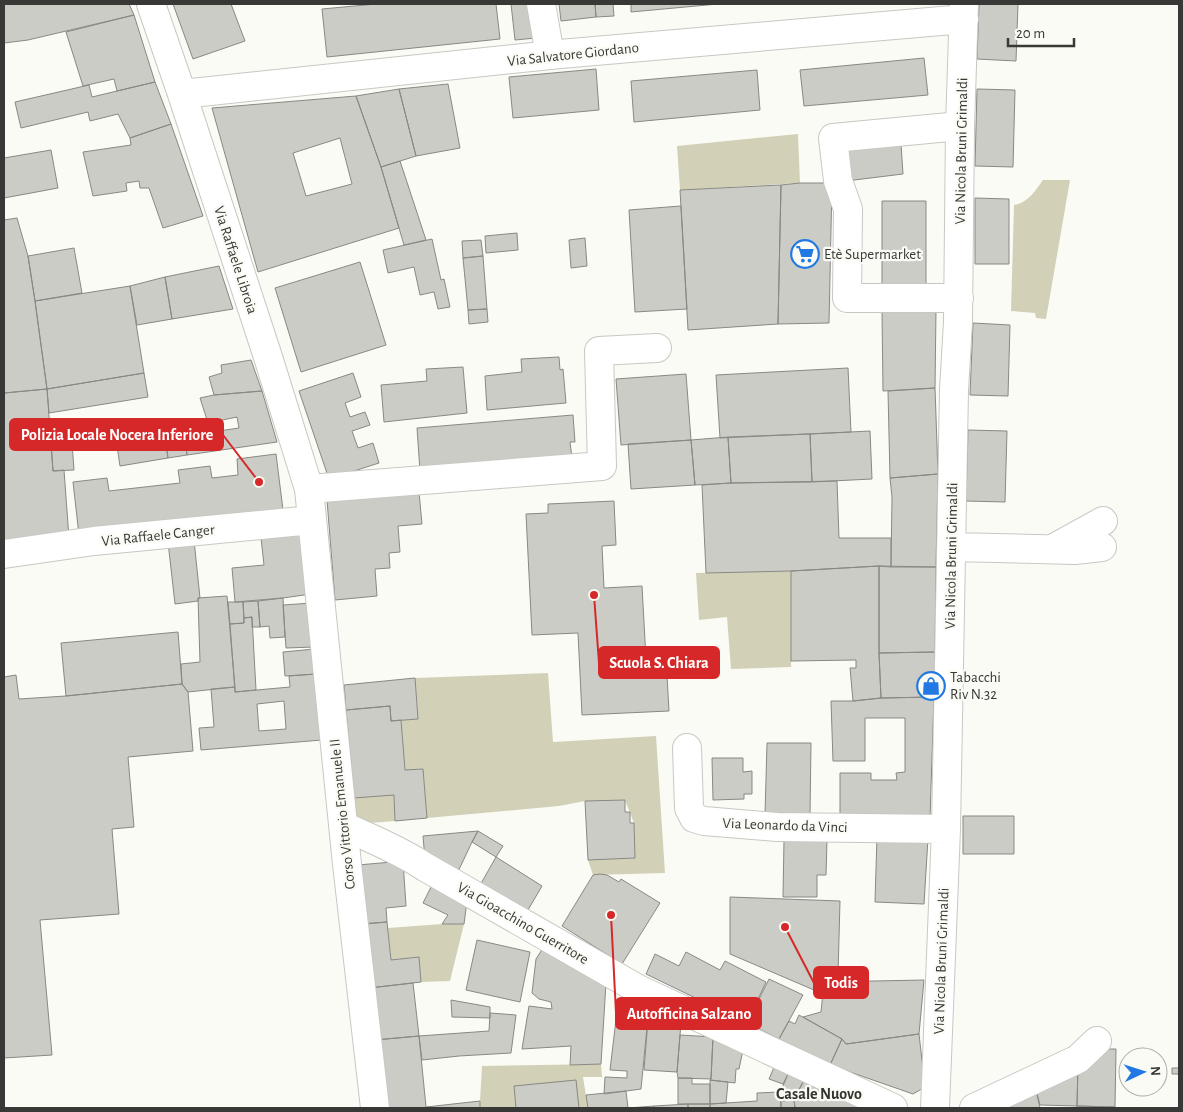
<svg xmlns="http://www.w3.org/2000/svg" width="1183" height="1112" viewBox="0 0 1183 1112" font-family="'Alegreya Sans',sans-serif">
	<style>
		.green { fill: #d2d1b7 }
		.building { fill: #ccccc7; stroke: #888884; fill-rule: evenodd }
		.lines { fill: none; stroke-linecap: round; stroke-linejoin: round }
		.minor-casing { stroke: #c8c8c3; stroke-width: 30 }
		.minor { stroke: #fff; stroke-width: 28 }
		.labels { text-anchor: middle; stroke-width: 4.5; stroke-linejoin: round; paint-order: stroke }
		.street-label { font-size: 15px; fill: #383836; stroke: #fbfbf6 }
		.poi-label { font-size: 15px; fill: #383836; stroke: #fbfbf6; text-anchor: start }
		.neighbourhood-label { font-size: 16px; font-weight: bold; fill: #343430; stroke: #fbfbf6 }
		.leader { fill: none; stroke: #d62828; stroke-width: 2 }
		.callout-dot { fill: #d62828; stroke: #fbfbf6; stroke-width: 2 }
		.callout { fill: #d62828; stroke: #d62828; stroke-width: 2 }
		.callout-label { font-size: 16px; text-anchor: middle; font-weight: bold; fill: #fff }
	</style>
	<rect width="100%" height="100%" fill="#fbfbf6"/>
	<!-- green -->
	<path class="green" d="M798,134L800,183L680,190L677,146Z
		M1043,180H1070L1046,319L1036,318L1035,313L1011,311L1014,205C1028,203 1035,191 1043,180Z
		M791,571V667L731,669L727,617L699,620L696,573Z
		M548,673L553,742L656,736L665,873L593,875L588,860L635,858L634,823L625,800L585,801L559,806L427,818L423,769L405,770L401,720L418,719L415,678Z
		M394,795L395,821L356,824L354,798Z
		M442,924H464L450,981L421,982L419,957L391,960L388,928Z
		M601,1064L602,1077H583L588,1108H480V1101L482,1066Z"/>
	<!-- building -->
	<path class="building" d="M6,4H129L134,15L28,40L4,43V5Z
		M173,4H231L245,41L193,59Z
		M376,4H496L500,39L327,57L322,9Z
		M511,4H532L536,38L515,40Z
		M559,4H595L596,17L561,21Z
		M595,4H613L614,16L596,17Z
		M631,4H718L631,12Z
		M979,4H1018L1016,61L977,59Z
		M134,15L155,82L117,91L114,79L83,86L66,32Z
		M924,58L928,95L804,106L800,70Z
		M596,69L599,110L513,118L509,77Z
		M757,70L760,110L634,122L631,81Z
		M155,82L171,124L130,138L118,114L90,121L88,112L21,128L15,102L89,85L92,97Z
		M448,84L460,148L416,156L399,89Z
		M399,89L416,156L381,167L356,96Z
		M977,89L1015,90L1013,167L975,166Z
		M356,96L381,167L399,228L258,272L212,108ZM340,138L352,184L306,196L293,153Z
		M171,124L203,216L163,228L149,188H140L139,181L126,183L127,191L93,196L83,152L131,145L130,138Z
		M901,144L903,174L846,181L841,149Z
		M51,150L58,188L4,198V158Z
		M400,161L426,240L404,245L381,167Z
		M800,183H832L829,323L778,324L781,185Z
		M781,185L778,324L688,330L680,190Z
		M975,198L1009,199V264H975Z
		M882,201H926V286L882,285Z
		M681,206L687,309L635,312L629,210Z
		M17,218L28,256L35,301L47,389L4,393V220Z
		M517,233L518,250L486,253L485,236Z
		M585,238L587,266L571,268L569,240Z
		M432,239L441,280L444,279L450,307L438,309L434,292L420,295L414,267L388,273L383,250Z
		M481,240L483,256L463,258L462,241Z
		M74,248L82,293L35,301L28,256Z
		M483,256L487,309L468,310L463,258Z
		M360,262L386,345L301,372L275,288Z
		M219,266L233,309L172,319L165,277Z
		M165,277L172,319L137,325L130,286Z
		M864,285L936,309L935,388L883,391L882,312H863Z
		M130,286L144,373L47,389L35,301Z
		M487,309L488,322L469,324L468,310Z
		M973,323L1010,325L1008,396L970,395Z
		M559,357L560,370L563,369L566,403L487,410L485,376L522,372L521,359Z
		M251,360L262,391L214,395L209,377L222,373L221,365Z
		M463,367L467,413L384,422L381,385L427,381L426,369Z
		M848,368L851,432L720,438L716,375Z
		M144,373L148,397L49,413L47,389Z
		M353,373L361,397L345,403L350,417L365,412L370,425L352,431L358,448L373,443L379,463L329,479L299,391Z
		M686,374L691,440L621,445L616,379Z
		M935,388L938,474L890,478L888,391Z
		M47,389L53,471L64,470L69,538L4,546V393Z
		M262,391L277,442L187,455L185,436L239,428L237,417L208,423L200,398L214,395Z
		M573,415L575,442H570L572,458L420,471L417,428Z
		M71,429L74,470L53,471L50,430Z
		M968,430L1007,431L1005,502L966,501Z
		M164,431L168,458L120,466L116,439Z
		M870,431L872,479L812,482L810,434Z
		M184,433L187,455L168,458L165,436Z
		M810,434L812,482L731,483L728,437Z
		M728,437L731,483L695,485L691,440Z
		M691,440L695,485L631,489L628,444Z
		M276,454L283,510L79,535L73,482L107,478L109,491L180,483L178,470L210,466L212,478L238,475L237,459Z
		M938,474L936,567H891L892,497L890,478Z
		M837,481L839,538H891V567L879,566L791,571L706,573L702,485L731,483Z
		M419,492L422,524L398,526L400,552L389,553L390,568L375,569L377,596L335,600L327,500Z
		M614,501L616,545L602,546L604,588L642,586L646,659L666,658L669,711L582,715L578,633L532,635L526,514L548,513V504Z
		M305,534L311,594L283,598L235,602L232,568L264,565L261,538Z
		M194,540L200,598H198V601L175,604L168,542Z
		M879,566L936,567L935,652L879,653Z
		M879,566V653L881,698L853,701L850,668H856V660L791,661V571Z
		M227,596L235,687L188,692L182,684L181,664L200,662L198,598Z
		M283,598L285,637L270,638L269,626L260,627L258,601Z
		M258,601L260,627H252V617L244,618L243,602Z
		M228,602H243L244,623L230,624Z
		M312,603L314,647L286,648L283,605Z
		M252,617L256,690L235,692L230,624L244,623V618Z
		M178,632L182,684L66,696L61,643Z
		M315,649L316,674L285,676L283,652Z
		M935,652L934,697L881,698L879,653Z
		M316,674L322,740L201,750L199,728L214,727L211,689L235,687V692L290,687L289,676ZM284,701L286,729L259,731L257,704Z
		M16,675L19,699L66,696L182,684L188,692L193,751L128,757L134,827L112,829L119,914L40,920L52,1055L4,1058V677Z
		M415,678L418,719L391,721L390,706L346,710L344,685Z
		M934,697L930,818H840V773H871V780H897L896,773L905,772V718H865V761H833L831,701H853L881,698Z
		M390,706L391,721L401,720L405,770L423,769L427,818L395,821L394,795L354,798L346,710Z
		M767,743H811L810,816L765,815Z
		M712,758H743V772L752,771V794H744V799L713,800Z
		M625,800V812H630V823H634L635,858L588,860L585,801Z
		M963,816H1014V854H963Z
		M478,831L472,842L455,878L425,859L423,836Z
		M478,831L503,846L496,857L472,842Z
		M877,836L928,838L924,904L875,902Z
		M784,840H827L826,875H817V897H783Z
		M496,857L542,886L525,915L479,887Z
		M403,861L406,906L386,908L387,922L362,924L358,865Z
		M600,874L607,875L619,882L621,879L660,903L622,964L562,926L593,875Z
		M433,883L467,901L464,924H442L448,915L423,903Z
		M730,897L840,901L838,974L822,973L821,993L730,954Z
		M387,922L391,960L419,957L421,982L369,988L362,924Z
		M477,940L530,952L520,1002L466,990Z
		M543,948L606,983L601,1064L570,1065L571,1046L522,1049L529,1006L552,1009L551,1002L539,999L532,993L536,959Z
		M686,952L720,970L725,961L766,982L747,1023L646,974L655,954L679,966Z
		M769,979L803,995L779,1039L747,1023Z
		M924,980L919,1034L846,1044L842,1039L803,1017L821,1012L824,982Z
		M413,983L419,1036L375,1040L369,988Z
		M451,1000L490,1007V1018L452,1017Z
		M618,1003L649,1007L641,1089L604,1094L605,1077L627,1078V1071L610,1070Z
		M490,1013L516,1015L511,1053L459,1056L422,1060L419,1036L489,1031Z
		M799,1015L842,1039L830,1065L779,1039L789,1021L795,1024Z
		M648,1020L681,1023L677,1072L644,1070Z
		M919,1034L925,1087L913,1094L830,1065L842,1039L846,1044Z
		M680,1035L713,1037L711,1079L678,1078L677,1072Z
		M419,1036L426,1107L480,1101V1108H382L375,1040Z
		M713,1037L743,1050L739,1069H736L735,1083L710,1080L711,1079Z
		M1104,1049H1116L1115,1107L1077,1106L1078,1064Z
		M1078,1064L1077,1106L1040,1105L1035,1086Z
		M775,1065L789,1072L783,1084L769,1079Z
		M1172,1068H1179V1074H1172Z
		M789,1072L804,1080L796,1095L782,1088Z
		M678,1078H692V1084H710V1104H678Z
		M576,1080L579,1108H516L514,1086Z
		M710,1080L728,1082L726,1103L710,1104Z
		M804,1080L864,1108H795L794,1100Z
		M1035,1086L1040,1108H983Z
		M626,1091L628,1108H588L586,1095Z
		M780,1092L781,1108H710V1104L757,1101V1093Z
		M794,1100L795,1108H781V1101Z
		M688,1104H710V1108H688Z
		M688,1104V1108H654V1106Z
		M654,1106V1108H618H628Z
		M1077,1106L1115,1107V1108H1077Z"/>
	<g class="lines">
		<defs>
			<path id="minor" d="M151,4L182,94L268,357L309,489L347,864L375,1108
				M541,4L550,55
				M182,94L560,54L964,19
				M959,298H847L848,209L838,181L833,138L960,126
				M309,489L602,466L599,351L657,348
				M952,547L1075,550L1102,547
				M1056,547L1103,521
				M4,554L94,541L312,520
				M687,748L689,808L694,818L704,821L777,827L946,829
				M344,826C371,839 400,850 425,867L638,989L893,1108
				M935,1108L946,829L954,390L958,322L960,126L964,4
				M974,1108L1078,1059L1097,1041"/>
		</defs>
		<!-- minor casing -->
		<use href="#minor" class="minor-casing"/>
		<!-- minor -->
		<use href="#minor" class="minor"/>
	</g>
	<!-- icons -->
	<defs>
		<symbol id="supermarket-ring" viewBox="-11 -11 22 22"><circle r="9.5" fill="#fbfbf6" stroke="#2379e4" stroke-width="1.5"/><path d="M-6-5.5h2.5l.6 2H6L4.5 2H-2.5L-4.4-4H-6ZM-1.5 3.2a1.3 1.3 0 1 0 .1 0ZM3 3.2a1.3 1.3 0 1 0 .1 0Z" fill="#2379e4"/></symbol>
		<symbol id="shop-ring" viewBox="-11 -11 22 22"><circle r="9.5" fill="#fbfbf6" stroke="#2379e4" stroke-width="1.5"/><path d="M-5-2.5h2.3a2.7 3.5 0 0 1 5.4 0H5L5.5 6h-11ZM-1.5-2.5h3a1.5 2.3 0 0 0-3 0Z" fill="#2379e4"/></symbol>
	</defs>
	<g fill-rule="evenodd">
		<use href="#supermarket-ring" x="789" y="238" width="32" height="32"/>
		<use href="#shop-ring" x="915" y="670" width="32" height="32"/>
	</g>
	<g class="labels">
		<!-- street labels -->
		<g class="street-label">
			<text transform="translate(573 54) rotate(-6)" y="5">Via Salvatore Giordano</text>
			<text transform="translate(961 151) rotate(-89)" y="5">Via Nicola Bruni Grimaldi</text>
			<text transform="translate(236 260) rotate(72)" y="5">Via Raffaele Libroia</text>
			<text transform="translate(158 535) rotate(-6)" y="5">Via Raffaele Canger</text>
			<text transform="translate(951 556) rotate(-89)" y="5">Via Nicola Bruni Grimaldi</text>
			<text transform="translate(342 814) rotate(-96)" y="5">Corso Vittorio Emanuele II</text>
			<text transform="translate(785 825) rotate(2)" y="5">Via Leonardo da Vinci</text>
			<text transform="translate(523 923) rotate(30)" y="5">Via Gioacchino Guerritore</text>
			<text transform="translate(941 961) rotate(-88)" y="5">Via Nicola Bruni Grimaldi</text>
		</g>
		<!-- poi labels -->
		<g class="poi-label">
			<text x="824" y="259">Etè Supermarket</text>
			<text x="950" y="682">Tabacchi<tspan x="950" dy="17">Riv N.32</tspan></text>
		</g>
		<!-- neighbourhood labels -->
		<g class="neighbourhood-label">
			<text x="819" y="1099">Casale Nuovo</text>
		</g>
	</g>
	<!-- callouts -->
	<path class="leader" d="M259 482L223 435M594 595L599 663M785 927L814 983M611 915L616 1013"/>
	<g class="callout-dot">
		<circle cx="259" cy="482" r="5"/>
		<circle cx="594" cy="595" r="5"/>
		<circle cx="785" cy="927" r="5"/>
		<circle cx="611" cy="915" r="5"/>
	</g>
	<g class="callout">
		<rect x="10" y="419" width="213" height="31" rx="5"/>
		<rect x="599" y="647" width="120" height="31" rx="5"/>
		<rect x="814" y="967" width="54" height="31" rx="5"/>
		<rect x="616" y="998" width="145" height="31" rx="5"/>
	</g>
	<g class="callout-label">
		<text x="117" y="440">Polizia Locale Nocera Inferiore</text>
		<text x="659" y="668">Scuola S. Chiara</text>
		<text x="841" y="988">Todis</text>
		<text x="689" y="1019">Autofficina Salzano</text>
	</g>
	<!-- border -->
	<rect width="1183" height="1112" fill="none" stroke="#383836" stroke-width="10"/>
	<!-- north arrow -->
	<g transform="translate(1143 1072) rotate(86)"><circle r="24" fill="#fbfbf6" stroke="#adada9"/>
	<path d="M0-4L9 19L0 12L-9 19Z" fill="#2379e4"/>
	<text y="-8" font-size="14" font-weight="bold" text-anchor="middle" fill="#383836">N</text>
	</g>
	<!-- scale -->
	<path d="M1008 38v8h66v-8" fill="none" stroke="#383836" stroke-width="2.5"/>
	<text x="1016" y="38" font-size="15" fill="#383836" stroke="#fbfbf6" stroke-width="4" paint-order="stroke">20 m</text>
</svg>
